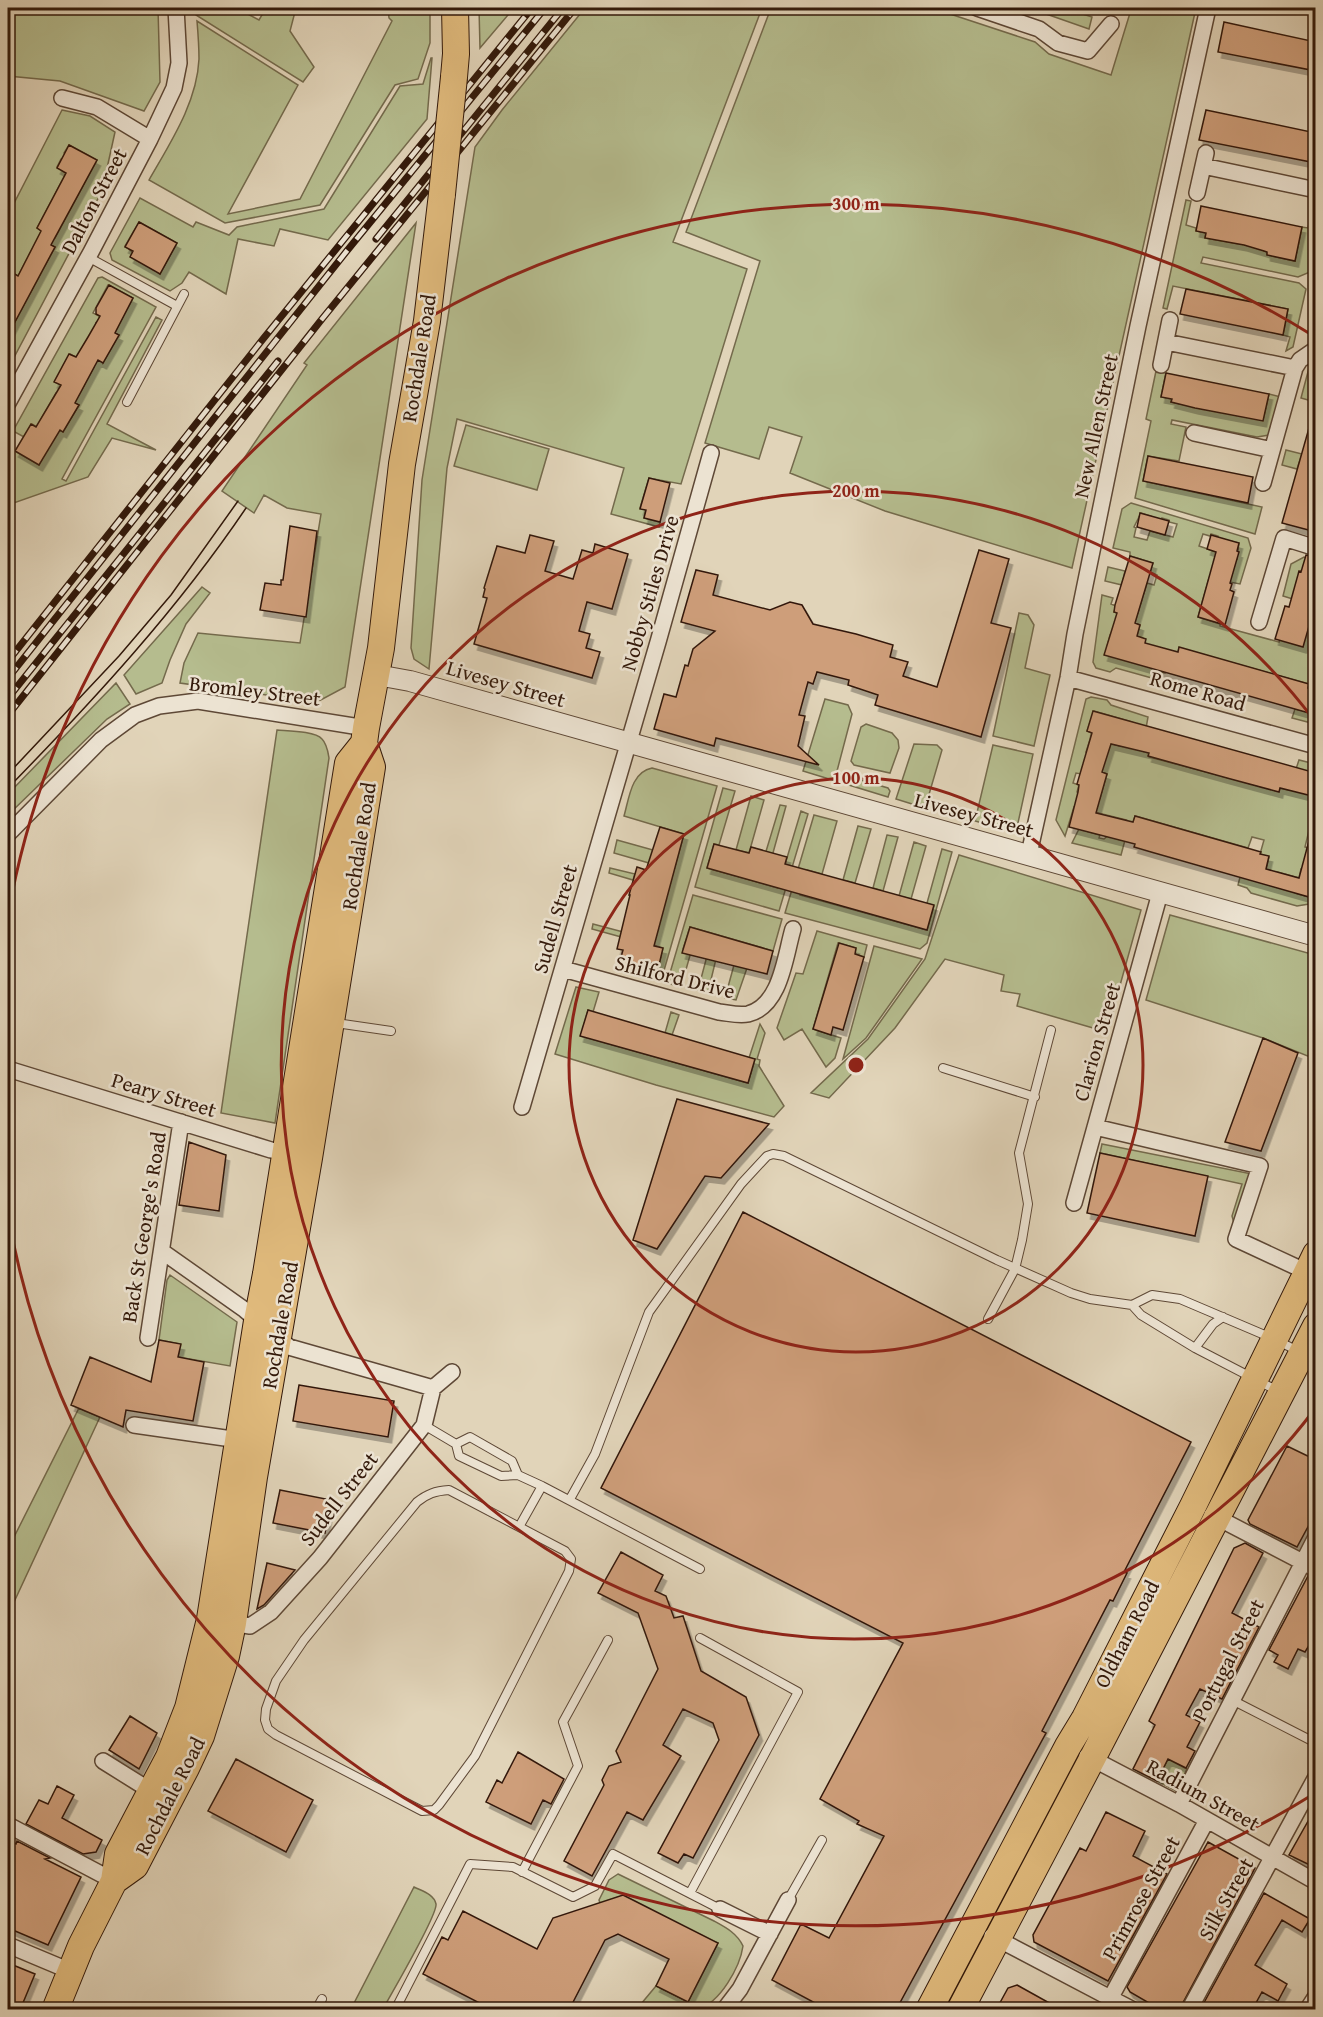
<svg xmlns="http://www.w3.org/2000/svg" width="1323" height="2017" viewBox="0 0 1323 2017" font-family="'Gentium Book Plus',serif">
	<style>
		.green { fill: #b5bc8e; stroke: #746a4c; stroke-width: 1.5; fill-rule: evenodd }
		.building { fill: #ce9e7a; stroke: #33190a; stroke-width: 1.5; filter: url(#shadow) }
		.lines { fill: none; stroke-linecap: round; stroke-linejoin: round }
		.service-casing { stroke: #5e4836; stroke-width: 10 }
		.minor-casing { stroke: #5e4836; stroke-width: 18 }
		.tertiary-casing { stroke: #5e4836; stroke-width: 22 }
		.trunk-casing { stroke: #33190a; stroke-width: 28 }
		.service { stroke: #ece3d2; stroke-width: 8 }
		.minor { stroke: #ece3d2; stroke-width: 15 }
		.tertiary { stroke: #ece3d2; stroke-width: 20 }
		.trunk { stroke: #e0ba7c; stroke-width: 26 }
		.tram { stroke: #33190a; stroke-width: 1.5 }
		.rail-casing { stroke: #33190a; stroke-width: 7 }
		.rail { stroke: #ece3d2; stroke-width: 4.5; stroke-dasharray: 14; stroke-linecap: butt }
		.trunk-bridge-casing { stroke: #33190a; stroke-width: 28; stroke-linecap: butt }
		.trunk-bridge { stroke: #e0ba7c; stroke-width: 26 }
		.ring { fill: none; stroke: #8f2418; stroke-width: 3 }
		.labels { text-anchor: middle; stroke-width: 5; stroke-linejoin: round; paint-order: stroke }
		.street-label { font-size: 21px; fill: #33190a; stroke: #ece3d2 }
		.centre { fill: #8f2418; stroke: #ece3d2; stroke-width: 3 }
		.ring-label { font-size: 18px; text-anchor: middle; font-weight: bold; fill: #8f2418; stroke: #ece3d2; stroke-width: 5; stroke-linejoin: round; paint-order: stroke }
	</style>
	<defs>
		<filter id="shadow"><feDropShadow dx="3.5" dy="6" stdDeviation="0" flood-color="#0004"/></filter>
	</defs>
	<rect width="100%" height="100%" fill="#e1d4b9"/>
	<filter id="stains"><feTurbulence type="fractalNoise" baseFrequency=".00333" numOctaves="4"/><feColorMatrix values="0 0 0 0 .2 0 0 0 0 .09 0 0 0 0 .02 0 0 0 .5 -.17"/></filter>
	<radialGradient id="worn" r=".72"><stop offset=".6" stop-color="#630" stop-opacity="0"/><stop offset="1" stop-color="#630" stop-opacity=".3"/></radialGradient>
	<!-- green -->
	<path class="green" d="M8,8H158L160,82L144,111L60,81L8,76Z
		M195,8H236L259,20L266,8H296L290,31L314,67L303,82L196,15Z
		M388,8H430V43L418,79L395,85L320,205L225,223L149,180C170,143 197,103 199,59C199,46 198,33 197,21L298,85L228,214L300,199L392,21L389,18Z
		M479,8H514L480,48Z
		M585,8H762L673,242L747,269L681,484L649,478L640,508L646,510L644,518L660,522L659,527L611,514L624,468L457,419L447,468L429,669L414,659L411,648L422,480L475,147L502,110Z
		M771,8H932L1035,42L1049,54L1111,75L1130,13L1114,8H1196L1072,568L885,511L790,473L802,437L769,427L759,459L705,443L760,261L686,232Z
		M1029,8H1064L1092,17L1089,29Z
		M431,58H432L427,119L328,240L280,229L274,246L238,239L226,294L189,272L182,283L170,291L112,260L110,253L140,198L193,227L196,222L229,235L237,227L324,209L400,86L423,84ZM139,222L177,243L160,274L125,246Z
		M62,110L90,116L115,132L102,191L10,365L8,364V335L55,247L38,238L18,276L9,272L8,275V215ZM69,145L97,160L55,238L37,228L66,173L57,167L61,159L67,156L64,153Z
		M1186,200L1191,201L1186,225L1196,228V231L1206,233L1205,238L1239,244L1240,240L1265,247L1264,251L1267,252V255L1295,261L1302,227L1308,228L1314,201L1315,202V245L1310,272L1298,277L1203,257L1201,263L1299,283L1306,289L1293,347L1286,351L1290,337L1283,335L1288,309L1173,286L1167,309L1163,308Z
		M416,223L345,687L317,702L180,683L184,663L198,633L300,643L321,514L287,508L264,495L254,513L222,491L307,365L304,363Z
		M102,277L156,307L62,479L66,481L156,317L162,320L107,424L156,450L112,438L88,477L8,505V447L39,465L54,437L32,424L24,437L13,431L98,278ZM108,285L133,298L118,326L93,313ZM96,323L119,335L103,363ZM70,354L94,367L79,395L55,382ZM56,393L79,405L63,432L41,419Z
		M1309,368L1315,370V402L1301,398Z
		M1156,371L1166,373L1161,397L1172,399L1171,402L1175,403L1263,420L1269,394L1281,397L1269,435L1257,437L1172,420L1171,424L1186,427L1179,461L1148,456L1143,481L1262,507L1255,534L1135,498L1151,421L1146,419Z
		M466,425L549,449L537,490L454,466Z
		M1286,450L1302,454L1297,469L1282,465Z
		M1131,503L1248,538L1251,548L1240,584L1209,578L1198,617L1220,624V626L1279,642L1296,600L1283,596L1291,564L1304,557L1315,561L1299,572L1315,583V724L1292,718L1295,709L1309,712L1315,691L1308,688L1309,684L1179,648L1178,652L1171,651L1165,673L1161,672L1159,680L1116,668L1110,672L1096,668L1093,662L1102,595L1113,598L1111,604L1116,606L1114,612L1136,619L1147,583L1154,585L1157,575L1150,572L1153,563L1130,556V552L1113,548L1122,509ZM1141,513L1162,520V518L1169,520V522L1177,524L1173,537L1150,531L1147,540L1134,537L1136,528L1134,527ZM1203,534L1210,536L1211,534L1218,536V538L1239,543L1237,559L1199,546ZM1120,619L1140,625L1135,642L1139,637L1145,639L1144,645L1105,655L1110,635Z
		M1108,567L1125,571L1122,585L1105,581Z
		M202,587L210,593L186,624L170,660L162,683L136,694L124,675Z
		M1019,613L1028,615L1034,625L1025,668L1050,675L1034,746L993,736Z
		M116,683L130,704L107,719L8,815V794Z
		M1091,697L1107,700L1111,705L1148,717L1142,751L1149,753V757L1279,791L1280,788L1289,790L1299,760L1315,764L1310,800L1315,801V823L1311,822L1305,847L1315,850V873L1301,869L1299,878L1278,872L1295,893L1309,897L1315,874V903L1297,906L1251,893L1247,888L1238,885L1240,877H1264L1269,857L1260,854L1264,840L1252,837L1248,848L1135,816L1128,840H1125L1121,855L1072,843L1079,829L1100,835L1099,838L1104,839L1126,820L1074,807L1065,836L1056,820L1086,699ZM1094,711L1132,722L1120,746L1113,744L1112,738L1106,758L1086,752L1092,733L1087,731ZM1084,767L1107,774L1100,798L1077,792L1079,785L1073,783L1076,773L1081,774Z
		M825,699L848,705L852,714L837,771L840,774L888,788L890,791L888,797L803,771Z
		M866,724L892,733L898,740L899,748L890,773L854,765L851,761L861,727Z
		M277,730C288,731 315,731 322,739C327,744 328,752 329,758L275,1123L221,1113Z
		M914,744L937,745L942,750L925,808L896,799Z
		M993,745L1033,754L1016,832L975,821Z
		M652,768L717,786L661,981L618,969L619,964L645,971L648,962L659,964L663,948L653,945L684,834L624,816C629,799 631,772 652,768Z
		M723,788L735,791L719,845L714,844L707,868L778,888L801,811L808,814L779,911L695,887Z
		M751,796L764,800L749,853L736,850Z
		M780,805L786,806L771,860L764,858Z
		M814,815L837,821L822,874L807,870L800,895L927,930L934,906L927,903L942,849L952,852L927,943L920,949L785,913Z
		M858,826L871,829L855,883L843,880Z
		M887,835L898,837L883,891L873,888Z
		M617,840L653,850L649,863L614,853Z
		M914,842L926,846L911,899L899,896Z
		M959,855L1141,910L1107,1032L1017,1006L1020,994L1001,991L1004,975L945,959L895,1028L829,1098L811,1093L868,1039L925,959Z
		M610,868L635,874L633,880L609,873Z
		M693,895L782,919L773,951L690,927L683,949L691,952L681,987L667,983Z
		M1170,915L1315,955V1059L1263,1038L1146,1000Z
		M593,924L627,933L625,938L592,929Z
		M817,931L867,945L864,957L855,954L856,948L838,943L813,1029L841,1038L835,1058L826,1067L802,1029L784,1040L777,1028L796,973L803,974Z
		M874,946L922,959L866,1038L843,1059Z
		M707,956L716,959L708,992L698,990Z
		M734,965L747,968L736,1000L725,998Z
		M576,987L599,992L593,1012L588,1010L581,1036L748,1083L755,1059L749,1058L760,1024L765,1033L757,1059L760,1060L759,1066L784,1106L774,1117L656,1085L555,1054Z
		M671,1012L679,1015L672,1035L665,1033Z
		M1102,1144L1252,1174L1235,1227L1232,1216L1242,1184L1100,1153Z
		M170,1275L237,1322L230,1366L178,1357L180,1344L159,1340L167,1280Z
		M79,1408L100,1417L8,1615V1549Z
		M1168,1759L1187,1769L1176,1791L1157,1781Z
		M618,1874L714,1921C725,1927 737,1933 743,1946C740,1967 720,2003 698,2009C691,2011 681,2009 674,2009C661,2009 653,2009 641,2004L656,1986L688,2002L718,1943L600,1903L599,1900L609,1880Z
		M414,1887C422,1891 434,1894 436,1904C438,1915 391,1994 383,2009H351Z"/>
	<!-- building -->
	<path class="building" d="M1224,22L1316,42V71L1218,52Z
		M1206,110L1316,133V163L1199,140Z
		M69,145L97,160L51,245L55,247L8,335V270L18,276L41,231L37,228L66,173L57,168Z
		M1201,206L1302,227L1295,261L1267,255V252L1264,251L1244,245L1205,238L1206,233L1196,231Z
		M139,222L177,243L160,274L130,257L133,251L125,247Z
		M109,285L133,298L115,333L119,335L103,363L98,360L75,403L79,405L63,432L60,430L39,465L15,451L31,424L36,427L61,385L54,382L69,354L76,357L88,337L100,316L96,314V308Z
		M1186,289L1288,309L1283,335L1180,314Z
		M1166,373L1269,394L1263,421L1195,408L1171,402L1172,399L1161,397Z
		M1311,421H1316V532L1282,523Z
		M1148,456L1253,477L1248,503L1143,481Z
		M649,478L670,483L660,522L644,518L646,510L640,509Z
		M1140,513L1169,521L1165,535L1137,527Z
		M290,526L317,531L306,617L260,610L265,583L281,585V580H283Z
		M530,535L554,541L545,571L573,579L582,550L593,553L595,544L628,554L612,609L587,602L579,631L590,634L586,648L600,652L592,678L474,644L487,598L483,597L485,589L484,588L497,546L525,553Z
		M1211,535L1239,543L1237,551L1239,552L1230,583L1232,584L1230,590L1234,592L1225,625L1198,617L1216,552L1207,549Z
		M979,550L1009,559L991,623L1011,628L981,737L875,705L878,695L848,685L849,680L817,672L813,684L808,682L799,715L805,716L798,746L819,765L716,738L714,746L654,729L664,694L676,697L685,665L688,666L693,649L715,631L681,622L696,570L718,575L713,595L770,610L790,602L802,605L813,624L856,634L893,645L890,657L908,662L903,676L937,687Z
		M1306,555L1316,557V602L1303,647L1275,639L1285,606L1289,607L1299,571L1301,572Z
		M1130,556L1153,563L1135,623L1140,625L1137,636L1146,639L1145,643L1178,652L1179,647L1309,684L1308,688L1315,690L1309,713L1104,655L1117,613L1114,612L1115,605Z
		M1093,711L1316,773V797L1280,788L1279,792L1227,778L1148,756L1149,753L1111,744L1102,772L1107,774L1096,813L1133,822L1135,816L1261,852L1260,854L1269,856L1266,869L1299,878L1311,833L1316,834V874L1309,897L1151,852L1134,847L1135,844L1069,827L1078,792L1079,785L1077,784L1092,733L1087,731Z
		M660,827L684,834L654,946L663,948L659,965L648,962L646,971L619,964L623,950L617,949L630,895H629L637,867L646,870Z
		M714,844L749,853L751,847L787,857L785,864L934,905L927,930L707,868Z
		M690,927L773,951L767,974L682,953Z
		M839,943L856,948L855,954L864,957L843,1030L833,1027L831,1035L813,1029Z
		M588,1010L755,1059L748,1083L580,1036Z
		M1263,1038L1298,1053L1261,1151L1225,1142Z
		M677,1099L769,1124L721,1178L705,1176L657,1249L633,1240Z
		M189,1142L226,1155L219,1211L179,1205Z
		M1100,1153L1208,1176L1195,1236L1087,1213Z
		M743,1212L1191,1442L1124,1572L1127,1573L1113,1601L1110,1600L1042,1731L1046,1733L896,2010H828L772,1980L801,1924L829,1938L884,1836L857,1824L859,1821L820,1799L903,1643L601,1488Z
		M159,1340L181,1344L178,1357L204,1362L193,1421L126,1410L123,1427L71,1405L90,1357L151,1382Z
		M299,1385L394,1401L388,1437L293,1421Z
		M1287,1446L1316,1460V1512L1297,1547L1250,1524L1248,1520Z
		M280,1490L331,1500L325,1533L273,1523Z
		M1245,1543L1263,1553L1232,1613L1259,1627L1222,1699L1200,1689L1186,1715L1200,1722L1187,1747L1195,1751L1186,1768L1168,1759L1157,1781L1133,1769L1155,1725L1149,1721L1234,1548Z
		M621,1552L663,1575L655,1591L666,1596L674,1618L683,1616L701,1671L746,1697L759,1735L693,1858L684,1854L678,1863L658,1853L719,1740L713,1723L683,1709L663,1745L681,1756L643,1820L627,1812L592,1876L564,1861L604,1785L602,1780L609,1766L621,1762L616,1751L658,1669L638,1613L598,1593Z
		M267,1563L295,1570L264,1605L257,1609Z
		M1308,1576L1316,1579V1634L1305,1652L1298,1649L1288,1669L1274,1662L1278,1655L1269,1650Z
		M130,1716L157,1733L139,1769L109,1750Z
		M518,1752L564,1779L551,1804L543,1800L531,1824L486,1802L497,1780L502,1783Z
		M236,1759L313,1800L286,1852L208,1811Z
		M57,1786L74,1795L62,1818L102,1840L96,1852L83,1854L26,1824L39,1800L48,1804Z
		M1316,1807V1868L1289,1855Z
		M1106,1812L1145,1831L1133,1856L1167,1874L1108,1981L1034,1942L1033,1935L1080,1848L1086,1851Z
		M8,1840L16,1844L17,1841L50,1858L45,1859L81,1877L48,1945L8,1928Z
		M1208,1842L1255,1868L1179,2010H1161L1130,1992L1127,1987Z
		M1264,1893L1310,1919L1302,1932L1282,1920L1255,1965L1287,1984L1278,2001L1262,1992L1252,2010H1200Z
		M623,1895L718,1943L688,2002L656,1986L669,1959L618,1934L605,1940L569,2010H493L423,1974L442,1937L448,1940L463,1911L537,1949L553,1918Z
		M8,1963L35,1974L20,2010H8Z
		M1017,1985L1062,2010H996L1008,1988Z"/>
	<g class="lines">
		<defs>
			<path id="service" d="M88,257L177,306
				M127,402L184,294
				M336,1023L391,1031
				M943,1068L1035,1097
				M1132,1305L1141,1315L1195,1348L1278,1391
				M988,1319L1015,1269L1022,1240L1028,1204L1019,1153L1051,1030
				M1195,1348L1213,1324L1223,1317
				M424,1425L456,1444L459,1456L501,1476L518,1475L542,1486L700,1569
				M456,1444L470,1437L512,1461L518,1475
				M449,1490L565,1551L571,1559L569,1571L475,1756L439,1805L434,1810L422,1811L276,1735L268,1729L265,1720L266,1709L276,1681L304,1640L417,1502C427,1494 435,1491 449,1490Z
				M570,1499L595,1454L649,1312L741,1184L767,1156L773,1154L784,1156L997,1260L1071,1293L1090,1299L1132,1305L1152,1295L1180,1299L1274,1339L1300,1352
				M519,1527L542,1486
				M1232,1700L1316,1743
				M522,1872L578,1766L563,1722L608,1640
				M690,1893L798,1692L700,1638
				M788,1900L822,1840
				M316,2010L322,1999
				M395,2010L470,1864L513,1867L573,1897L595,1886L613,1854L720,1909"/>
			<path id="minor" d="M977,8L1039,29L1058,43L1088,51L1111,24
				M62,98L97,107L150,139
				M1203,166L1316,190
				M1197,193L1206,153
				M1166,342L1295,368
				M1161,365L1170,320
				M8,403L91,252L150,139L174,88L179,63L176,8
				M1194,433L1272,450
				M1263,483L1295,368L1300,360L1316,349
				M1259,622L1284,538L1316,548
				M1068,678L1316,746
				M8,834L101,740L135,715L159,706L198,701L366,728
				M1029,854L1068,678L1075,634L1138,326L1208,8
				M563,969L719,1012C729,1013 738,1016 748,1014C781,1006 785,956 793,929
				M8,1069L271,1150L292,1154
				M522,1107L658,642L711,453
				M1095,1127L1260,1166L1236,1239L1307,1272
				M1074,1203L1160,893
				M163,1252L245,1310L289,1347L433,1388
				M148,1338L181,1122
				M134,1425L239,1440
				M1212,1515L1316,1569
				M226,1622L250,1626L271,1612L320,1558L424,1425L433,1388L452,1372
				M1087,1756L1179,1804L1316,1882
				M103,1761L151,1791
				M1179,1804L1316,1537
				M8,1825L114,1881
				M720,1909L770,1934
				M992,1936L1133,2010
				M8,1945L70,1971
				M1111,1997L1207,1820
				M724,2010L740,1989L788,1900
				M1189,2010L1316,1777
				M1307,2010L1316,1996"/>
			<path id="tertiary" d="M377,675L410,681L1316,936"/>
			<path id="trunk" d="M454,77L456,54L455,8
				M114,1881L135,1866L186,1768L201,1736L226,1656L233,1623L254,1477L309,1158L372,767L364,743L366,728L381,648L402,464L427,321L442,194
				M55,2010L81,1946L114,1881L118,1854L169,1757L188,1708L210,1619L257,1321L266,1274L348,763L364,743
				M929,2010L1068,1746L1085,1718L1193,1506L1316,1254
				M960,2010L1092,1759L1316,1326"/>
		</defs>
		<!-- service casing -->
		<use href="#service" class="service-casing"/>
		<!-- minor casing -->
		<use href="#minor" class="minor-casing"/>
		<!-- tertiary casing -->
		<use href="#tertiary" class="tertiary-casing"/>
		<!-- trunk casing -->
		<use href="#trunk" class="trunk-casing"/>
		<!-- service -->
		<use href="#service" class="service"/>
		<!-- minor -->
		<use href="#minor" class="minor"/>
		<!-- tertiary -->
		<use href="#tertiary" class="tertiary"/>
		<!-- trunk -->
		<use href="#trunk" class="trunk"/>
		<!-- tram -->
		<path class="tram" d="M8,774L119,656L171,595L238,501
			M8,788C94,700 177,610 246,508"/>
		<defs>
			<path id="rail" d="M376,239L563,8
				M8,661L263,339L532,8
				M8,678L346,252L545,8
				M8,698L278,361
				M8,715L322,319L575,8"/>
		</defs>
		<!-- rail casing -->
		<use href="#rail" class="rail-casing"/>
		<!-- rail -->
		<use href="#rail" class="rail"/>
		<defs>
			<path id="trunk-bridge" d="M442,194L454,77"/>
		</defs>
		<!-- trunk-bridge casing -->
		<use href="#trunk-bridge" class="trunk-bridge-casing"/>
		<!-- trunk-bridge -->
		<use href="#trunk-bridge" class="trunk-bridge"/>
	</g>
	<!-- distance rings -->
	<g class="ring">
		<circle cx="856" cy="1065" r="287"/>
		<path d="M1314 1410A574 574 0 1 1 1314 720"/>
		<path d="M1312 1795A861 861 0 0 1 8 1215M8 915A861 861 0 0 1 1312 335"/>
	</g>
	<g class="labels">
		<!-- street labels -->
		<g class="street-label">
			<text transform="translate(94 201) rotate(-62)" y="7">Dalton Street</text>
			<text transform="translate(419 358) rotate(-81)" y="7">Rochdale Road</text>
			<text transform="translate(1096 426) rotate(-78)" y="7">New Allen Street</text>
			<text transform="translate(650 593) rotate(-74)" y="7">Nobby Stiles Drive</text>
			<text transform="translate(506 684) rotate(16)" y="7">Livesey Street</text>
			<text transform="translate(255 691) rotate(7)" y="7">Bromley Street</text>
			<text transform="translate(1198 691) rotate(16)" y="7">Rome Road</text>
			<text transform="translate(974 815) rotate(15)" y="7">Livesey Street</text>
			<text transform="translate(359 846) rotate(-81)" y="7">Rochdale Road</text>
			<text transform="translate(555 919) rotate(-74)" y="7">Sudell Street</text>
			<text transform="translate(675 977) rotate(14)" y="7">Shilford Drive</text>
			<text transform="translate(1097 1042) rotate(-74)" y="7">Clarion Street</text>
			<text transform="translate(164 1095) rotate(17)" y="7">Peary Street</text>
			<text transform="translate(144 1227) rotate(-81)" y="7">Back St George's Road</text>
			<text transform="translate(280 1325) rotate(-80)" y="7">Rochdale Road</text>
			<text transform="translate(339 1499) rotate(-52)" y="7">Sudell Street</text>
			<text transform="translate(1127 1634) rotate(-63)" y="7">Oldham Road</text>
			<text transform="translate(1228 1660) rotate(-63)" y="7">Portugal Street</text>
			<text transform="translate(1203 1795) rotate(29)" y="7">Radium Street</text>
			<text transform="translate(170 1796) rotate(-63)" y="7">Rochdale Road</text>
			<text transform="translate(1141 1898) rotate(-61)" y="7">Primrose Street</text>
			<text transform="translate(1226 1899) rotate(-61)" y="7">Silk Street</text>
		</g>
	</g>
	<circle cx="856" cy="1065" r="9" class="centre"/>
	<g class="ring-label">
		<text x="856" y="210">300 m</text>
		<text x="856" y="497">200 m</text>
		<text x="856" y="784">100 m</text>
	</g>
	<!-- margin -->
	<rect width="1323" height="2017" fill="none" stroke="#e1d4b9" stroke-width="30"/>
	<rect x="9" y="9" width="1305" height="1999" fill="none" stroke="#33190a" stroke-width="3"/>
	<rect x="15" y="15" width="1293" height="1987" fill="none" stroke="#33190a" stroke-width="1.5"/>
	<rect width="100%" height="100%" filter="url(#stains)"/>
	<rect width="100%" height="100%" fill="url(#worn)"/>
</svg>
